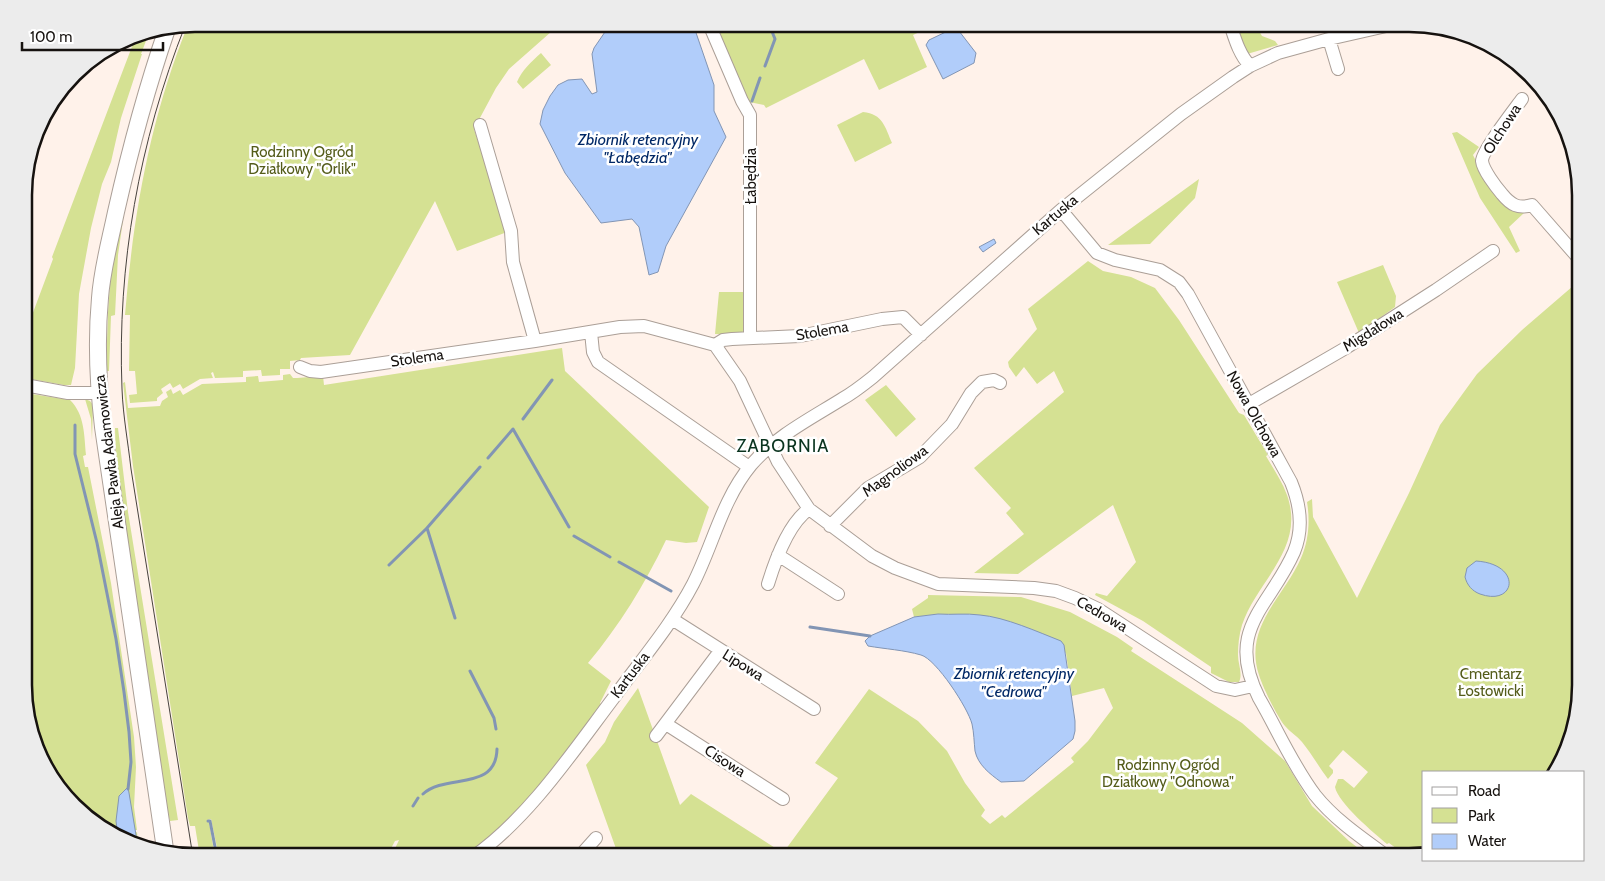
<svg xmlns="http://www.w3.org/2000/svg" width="1605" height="881" viewBox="0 0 1605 881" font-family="Cabin,sans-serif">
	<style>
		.green { fill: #d5e193 }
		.water { fill: #b1cdfa; stroke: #8295b4 }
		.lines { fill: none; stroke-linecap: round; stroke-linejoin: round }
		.stream { stroke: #8295b4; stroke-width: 3 }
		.minor-casing { stroke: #ab9f97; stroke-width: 14 }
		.major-casing { stroke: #ab9f97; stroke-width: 18 }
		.minor { stroke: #fff; stroke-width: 12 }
		.major { stroke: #fff; stroke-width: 16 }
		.tram { stroke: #48433e; stroke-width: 1 }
		.labels { text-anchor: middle; stroke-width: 5; stroke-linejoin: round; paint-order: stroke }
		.street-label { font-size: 15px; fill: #16120f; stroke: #fff }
		.park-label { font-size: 15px; fill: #545c1a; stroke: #fff }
		.water-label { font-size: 16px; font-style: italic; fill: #002866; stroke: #fff }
		.quarter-label { font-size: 18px; letter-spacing: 1px; fill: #09331e; stroke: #fff }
		.rim { fill: none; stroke: #16120f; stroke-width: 2.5 }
	</style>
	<rect width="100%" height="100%" fill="#fff2ea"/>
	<!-- green -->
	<path class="green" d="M196,24H560L509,69L496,88L474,129L507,232L457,251L435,201L350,355L301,358L300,360L290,361V369H280V375L262,376L261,370L243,371V377L215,378L213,372L211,373L213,378L200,379L183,389L180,384L173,388L170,383L161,389L163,393L157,398V401L130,403L129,395L137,394L135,371H129L130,315H125C133,216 150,118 188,25Z
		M715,24H937L913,35L927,67L879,90L864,59L766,108L764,105L749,102Z
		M1236,24H1255L1262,36L1275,41L1278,45L1247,54Z
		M149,33L141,54H142L121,118L111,162L102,184L91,228L79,294L75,368L71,385H64L25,378V334L53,259L52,257L136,36Z
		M541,53L551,65L523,89L517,82C522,70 531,62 541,53Z
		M863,112C883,114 885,127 892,143L855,162L837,125Z
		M1457,132L1479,147L1473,155C1484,177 1498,206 1524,213L1509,227L1520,251L1516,253L1480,198L1452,133Z
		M1199,179L1195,198L1150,244L1108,245Z
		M125,206L118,255L115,315L111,316L109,371H106L108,312L111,271Z
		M1088,261L1103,271L1131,277L1155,288L1179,320L1239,413L1244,415L1268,455L1266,456C1273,468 1282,481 1287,495C1306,549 1257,580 1242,625C1239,635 1238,645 1238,655C1238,664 1243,674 1239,682H1229L1211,673V667L1143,621L1095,595L1096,593L1107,596L1136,562L1113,505L1018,574L974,573L1024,534L1006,513L1011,508L974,468L1064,392L1054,371L1037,384L1024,367L1016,377L1009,367L1008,362L1037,329L1028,309Z
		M1383,265L1396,296L1395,307L1359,333L1337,282Z
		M1580,280L1581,281V696L1557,772H1424V856L1408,857L1389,843L1387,844C1374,833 1338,803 1335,787L1338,779H1343L1354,788L1368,772L1343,750L1329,766L1333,770V773L1328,779C1319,767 1311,753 1302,742C1297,736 1290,732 1285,726C1277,716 1263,688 1259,675C1243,627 1284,597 1301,558C1309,540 1310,520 1307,502L1312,499L1313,517L1357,598L1409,493L1440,425L1477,374L1522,330Z
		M719,292H745L744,326L742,335L715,334Z
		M562,348L565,371L709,507L697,542L686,543L666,540C645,584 619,626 588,663L611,681L600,703L602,705L528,799L511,819L474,851L462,857H391L399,840L395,841L387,856L385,857H219L211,819L207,820L209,822L215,857H200L195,826H190L188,818L133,466L123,383L125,382L128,408L160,406L162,401L168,397L166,392L171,389L173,394L180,390L183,395L202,384L246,382V377L258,376L259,382L283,380V375L290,374L293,378H297L323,376L324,385Z
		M886,385L916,419L896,437L865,400Z
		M25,393L70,400C85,415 84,435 86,455L83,456L85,467H88L111,583L134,737L136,767L134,807L137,830H135V833L137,832L138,842L110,834L53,781L25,707Z
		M85,399L90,401L93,405L92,440L91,419Z
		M115,428H118L128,512L178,820L170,821L167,809L116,465Z
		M928,595L1021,597L1070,612L1117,637L1133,648L1131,651L1242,723L1285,761L1312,806L1349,841L1370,857H619L586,765L605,742L614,722L638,688L680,805L691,794L783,853L838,778L815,763L869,689L918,721L947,751L965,783L985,810L981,816L990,824L1002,815L1005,818L1074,762L1071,758L1088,741L1113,708L1104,688L1072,696L1066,653L980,615L954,616L938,614L914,617L912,609L928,598Z"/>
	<!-- water -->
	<path class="water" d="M618,24H693L714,85V111L726,137L666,246L658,272L649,275L639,227L632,219L601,223L565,173L540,124L543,110L550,96L558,85L568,80L582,79L592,94L597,92L592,54L594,48L607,29Z
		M952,29L959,31L976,53L974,63L943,79L926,45L929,40Z
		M994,239L996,243L983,252L979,247Z
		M1476,561C1523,564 1516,607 1480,594C1472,591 1467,585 1465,577L1467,568Z
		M938,614C952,615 966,613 980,615C1005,617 1038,632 1061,641L1064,645L1075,721V731L1073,739L1024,781L1001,782C990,774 978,765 975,751C974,742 974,733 972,724C968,708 936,659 921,655C904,650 885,649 868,646L865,641L870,636L914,617Z
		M128,787L136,835V841L118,837L116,821L119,796Z"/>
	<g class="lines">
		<!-- stream -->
		<path class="stream" d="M765,66L775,39L769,24
			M752,101L760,78
			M523,419L552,380
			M75,425V454L97,543L116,639L124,692L129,732L131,762L128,789
			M488,458L513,429L569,527
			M427,528L455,618
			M574,536L610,557
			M619,562L671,591
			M389,565L427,528L480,467
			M810,627L870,636
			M470,671L494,718L496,729
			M423,794C446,773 496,792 497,749
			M413,806L418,798
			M208,821H210L217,857
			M388,857L392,851"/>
		<defs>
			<path id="minor" d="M709,24L742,101L750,115V338
				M1230,24C1235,39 1239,54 1250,66
				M1329,39L1338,69
				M1522,99C1514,110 1482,151 1482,161C1483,170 1496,187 1502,194C1511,205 1518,209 1532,205L1581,261
				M480,125L511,231L513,262L535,341
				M1061,210L1097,253L1115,260L1160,270L1179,282L1188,294L1291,482C1300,504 1304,528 1294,552C1270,607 1224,629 1259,698C1277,729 1293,766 1315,795C1335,820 1362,838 1388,857
				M591,332L593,352L598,362L749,467
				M715,345L740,381L778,462L809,509L872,556L895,568L938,584L1034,588L1056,591L1075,598L1098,609L1216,686L1235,690L1253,686
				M300,367L310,371L321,372L535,341L620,327L644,326L715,345L723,340L732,339L800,336L882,319L903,317L921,335
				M25,385L68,393H100
				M1249,404L1344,349L1436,290L1493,251
				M830,526L868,488L920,457L952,424L971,393L982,382L994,380L1000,383
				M778,555L838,594
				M768,584C775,561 789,523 809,509
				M672,619L814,709
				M666,724L783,799
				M656,736L720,651
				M473,857C529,818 574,750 615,696C642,659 672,624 693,584C713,545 722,500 751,465C776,436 810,419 842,399C853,393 863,385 873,377L1061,210L1181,114L1233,77L1250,66L1278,53L1329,39L1395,24
				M579,857L596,838"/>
			<path id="major" d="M165,849L103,427C98,384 96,341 100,298C102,269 110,241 116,212C130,150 146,90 167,29"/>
		</defs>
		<!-- minor casing -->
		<use href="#minor" class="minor-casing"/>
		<!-- major casing -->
		<use href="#major" class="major-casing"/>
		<!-- minor -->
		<use href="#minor" class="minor"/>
		<!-- major -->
		<use href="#major" class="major"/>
		<!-- tram -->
		<path class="tram" d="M185,26C139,142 117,265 122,389C123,416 128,442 131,469L193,857"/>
	</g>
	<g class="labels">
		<!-- street labels -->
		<g class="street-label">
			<text transform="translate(1502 129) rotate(-57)" y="5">Olchowa</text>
			<text transform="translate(751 176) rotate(-90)" y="5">Łabędzia</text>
			<text transform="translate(1055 215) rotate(-40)" y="5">Kartuska</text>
			<text transform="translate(1373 330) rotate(-32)" y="5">Migdałowa</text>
			<text transform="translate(822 331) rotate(-10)" y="5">Stolema</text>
			<text transform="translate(417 358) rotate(-8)" y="5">Stolema</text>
			<text transform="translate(1254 414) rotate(61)" y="5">Nowa Olchowa</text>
			<text transform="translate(109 452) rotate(-97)" y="5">Aleja Pawła Adamowicza</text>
			<text transform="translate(895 471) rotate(-36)" y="5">Magnoliowa</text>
			<text transform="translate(1102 614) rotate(30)" y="5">Cedrowa</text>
			<text transform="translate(743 665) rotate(32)" y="5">Lipowa</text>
			<text transform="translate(630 675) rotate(-53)" y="5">Kartuska</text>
			<text transform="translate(725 761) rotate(33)" y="5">Cisowa</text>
		</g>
		<!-- park labels -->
		<g class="park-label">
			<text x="302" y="157">Rodzinny Ogród<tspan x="302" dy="17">Działkowy "Orlik"</tspan></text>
			<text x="1491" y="679">Cmentarz<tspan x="1491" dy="17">Łostowicki</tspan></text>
			<text x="1168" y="770">Rodzinny Ogród<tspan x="1168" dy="17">Działkowy "Odnowa"</tspan></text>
		</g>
		<!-- water labels -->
		<g class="water-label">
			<text x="638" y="145">Zbiornik retencyjny<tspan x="638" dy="18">"Łabędzia"</tspan></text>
			<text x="1014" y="679">Zbiornik retencyjny<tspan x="1014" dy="18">"Cedrowa"</tspan></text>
		</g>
		<!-- quarter labels -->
		<g class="quarter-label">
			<text x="783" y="452">ZABORNIA</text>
		</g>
	</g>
	<!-- crop -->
	<path d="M0 0H1605V881H0ZM195 32H1409A163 163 0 0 1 1572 195V685A163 163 0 0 1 1409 848H195A163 163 0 0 1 32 685V195A163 163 0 0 1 195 32Z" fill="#ececec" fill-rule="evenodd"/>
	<path class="rim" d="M195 32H1409A163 163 0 0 1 1572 195V685A163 163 0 0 1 1409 848H195A163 163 0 0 1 32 685V195A163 163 0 0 1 195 32Z"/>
	<!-- legend -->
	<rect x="1422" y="771" width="162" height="90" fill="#ffffff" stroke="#a2a09f"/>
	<rect x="1432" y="787" width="25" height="8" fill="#ffffff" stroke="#a2a09f"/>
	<text x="1468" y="796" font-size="15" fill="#16120f">Road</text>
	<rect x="1432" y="808" width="25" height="15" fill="#d5e193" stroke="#a2a09f"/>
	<text x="1468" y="821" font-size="15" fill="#16120f">Park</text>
	<rect x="1432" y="834" width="25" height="15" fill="#b1cdfa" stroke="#a2a09f"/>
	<text x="1468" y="846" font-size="15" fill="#16120f">Water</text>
	<!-- scale -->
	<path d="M22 42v8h141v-8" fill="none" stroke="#16120f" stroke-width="2.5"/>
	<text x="30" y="42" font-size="15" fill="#16120f" stroke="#ffffff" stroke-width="4" paint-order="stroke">100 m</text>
</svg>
